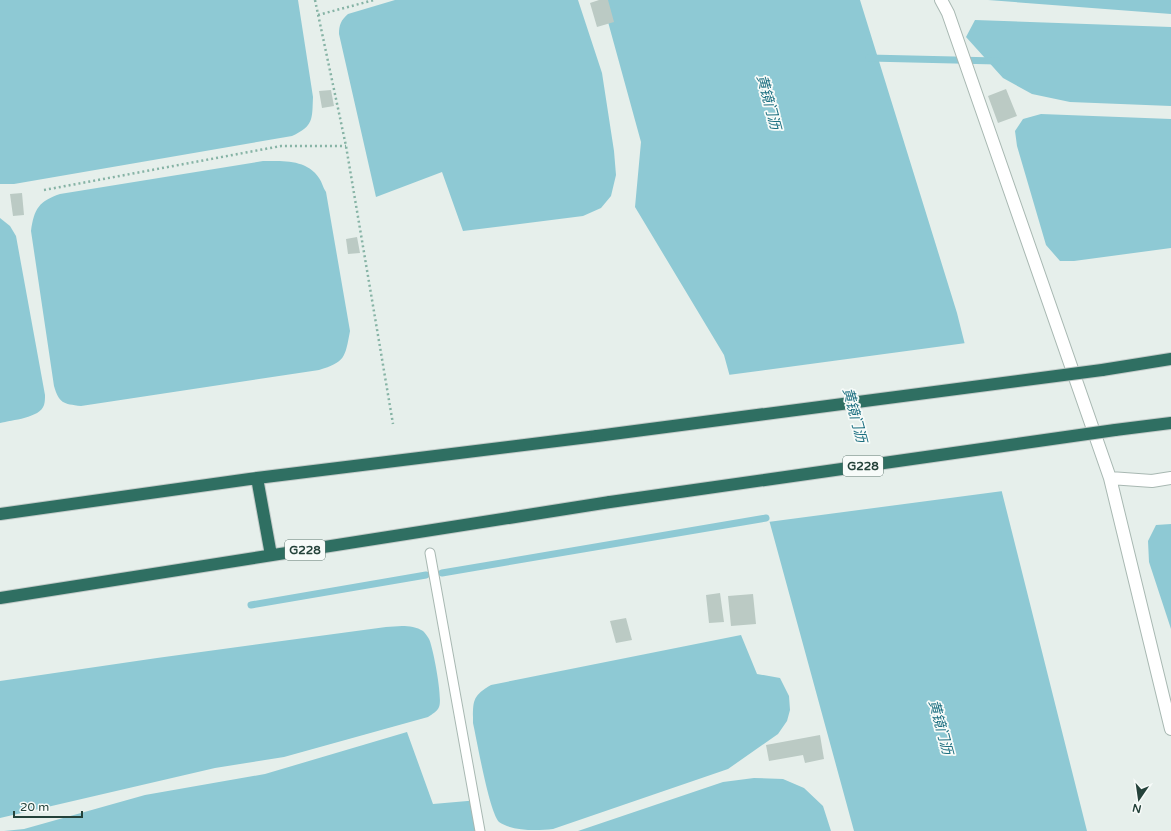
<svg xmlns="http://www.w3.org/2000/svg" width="1171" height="831" viewBox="0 0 1171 831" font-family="'Varela Round','Noto Sans SC',sans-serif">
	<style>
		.water { fill: #8ec9d4 }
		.pier { fill: #e6efeb }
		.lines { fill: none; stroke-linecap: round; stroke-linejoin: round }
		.stream { stroke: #8ec9d4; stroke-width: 7 }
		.building { fill: #bbcac4 }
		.lane-casing { stroke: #a8b8b2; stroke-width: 11 }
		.street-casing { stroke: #a8b8b2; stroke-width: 14 }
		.highway-casing { stroke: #c2cac8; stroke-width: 14 }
		.path { stroke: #86b3a5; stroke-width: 2.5; stroke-dasharray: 2 3; stroke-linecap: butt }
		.lane { stroke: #fff; stroke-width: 9 }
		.street { stroke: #fff; stroke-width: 12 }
		.highway { stroke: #2f6f62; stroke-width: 12 }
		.highway-bridge-casing { stroke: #c2cac8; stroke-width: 14; stroke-linecap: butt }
		.highway-bridge { stroke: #2f6f62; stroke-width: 12 }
		.labels { text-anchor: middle; stroke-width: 3.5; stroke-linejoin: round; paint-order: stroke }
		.shield { fill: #f7fbf9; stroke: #637a73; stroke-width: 1 }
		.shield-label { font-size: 12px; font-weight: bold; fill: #24423a }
		.water-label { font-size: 14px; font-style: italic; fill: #1c6f80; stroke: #f7fbf9 }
	</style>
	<rect width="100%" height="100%" fill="#e6efeb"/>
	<!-- water -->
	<path class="water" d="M0,0H298L313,97C312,119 314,126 292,136L14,184H0Z
		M395,0H578L602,73L614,151L616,175L611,196L601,208L583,216L463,231L442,172L376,197L339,34C339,25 341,20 348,14Z
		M602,0H860L957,313L1087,831H854L724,355L635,207L641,142Z
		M988,0H1171V14Z
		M975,20L1171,27V106L1070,102L1032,94L1003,78L966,37Z
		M1041,114L1171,119V248L1074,261H1060L1046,245L1017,146L1015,131L1023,119Z
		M263,161C282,161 307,159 319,178C322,182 323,188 326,192L350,331C345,358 345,362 319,370L81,406C63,404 59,403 54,386L31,231C34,209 39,201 60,194Z
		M0,218L10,226L16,236L45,395C45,398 45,402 44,405C40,418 12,420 0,423Z
		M1171,524V629L1149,562L1148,541L1156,525Z
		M402,626C409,626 417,627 423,631C425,633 428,637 429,639C433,647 443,699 439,707C437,712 432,714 428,717L284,757L215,768L0,818V681L157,658L386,627Z
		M741,635L757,674L780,678L789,696L790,710L787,721L778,734L728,769L553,829C536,831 512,831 499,822C489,811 477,741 473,723C473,701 472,696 491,685Z
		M407,732L433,804L479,800L485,831H4L24,829L145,795L265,774Z
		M754,778L783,779L804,788L823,806L831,831H578L723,782Z"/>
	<!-- pier -->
	<path class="pier" d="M966,343L1003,491L768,522L728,375Z"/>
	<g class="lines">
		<!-- stream -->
		<path class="stream" d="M869,58L997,61
			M442,573L766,518
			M251,605L426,575"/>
	</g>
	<!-- building -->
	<path class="building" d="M599,0H608L614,22L597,27L590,3Z
		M1006,89L1017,116L998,123L988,96Z
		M331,90L334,106L322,108L319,91Z
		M22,193L24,215L13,216L10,194Z
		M357,237L360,253L348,254L346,239Z
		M720,593L724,622L709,623L706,595Z
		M753,594L756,624L731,626L728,596Z
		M626,618L632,640L616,643L610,621Z
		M820,735L824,759L805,763L803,755L769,761L766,745Z"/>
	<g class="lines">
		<defs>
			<path id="lane" d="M430,553L480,831"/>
			<path id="street" d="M941,0L948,13L1110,478
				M1171,478L1152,481L1110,478L1171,729"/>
			<path id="highway" d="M1102,370L1171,359
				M1115,430L1171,423
				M257,478L271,555
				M0,514L257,478L597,436
				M0,598L610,502"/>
		</defs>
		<!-- lane casing -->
		<use href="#lane" class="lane-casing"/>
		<!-- street casing -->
		<use href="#street" class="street-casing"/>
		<!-- highway casing -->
		<use href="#highway" class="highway-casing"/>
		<!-- path -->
		<path class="path" d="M315,0L346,146L393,424
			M318,15L374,0
			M44,190L281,146H346"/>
		<!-- lane -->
		<use href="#lane" class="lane"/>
		<!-- street -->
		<use href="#street" class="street"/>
		<!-- highway -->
		<use href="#highway" class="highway"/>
		<defs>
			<path id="highway-bridge" d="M597,436L1102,370
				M610,502L1115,430"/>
		</defs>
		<!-- highway-bridge casing -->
		<use href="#highway-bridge" class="highway-bridge-casing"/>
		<!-- highway-bridge -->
		<use href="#highway-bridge" class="highway-bridge"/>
	</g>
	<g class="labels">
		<!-- shield labels -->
		<g class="shield">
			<rect x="843" y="456" width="40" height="20" rx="3"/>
			<rect x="285" y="540" width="40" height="20" rx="3"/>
		</g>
		<g class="shield-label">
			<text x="863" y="470">G228</text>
			<text x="305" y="554">G228</text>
		</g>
		<!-- water labels -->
		<g class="water-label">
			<text transform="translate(769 102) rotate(75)" y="5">黄镜门沥</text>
			<text transform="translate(855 415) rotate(75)" y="5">黄镜门沥</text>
			<text transform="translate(941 727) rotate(75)" y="5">黄镜门沥</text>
		</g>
	</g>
	<!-- north arrow -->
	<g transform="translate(1139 799) rotate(193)" stroke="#f7fbf9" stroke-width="3" paint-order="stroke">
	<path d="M0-3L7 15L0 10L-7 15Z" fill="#24423a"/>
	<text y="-6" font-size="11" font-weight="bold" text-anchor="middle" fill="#24423a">N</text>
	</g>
	<!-- scale -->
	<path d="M14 811v6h68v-6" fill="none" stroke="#24423a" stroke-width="2"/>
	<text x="20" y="811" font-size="12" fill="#24423a" stroke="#f7fbf9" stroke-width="3" paint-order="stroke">20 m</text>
</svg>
